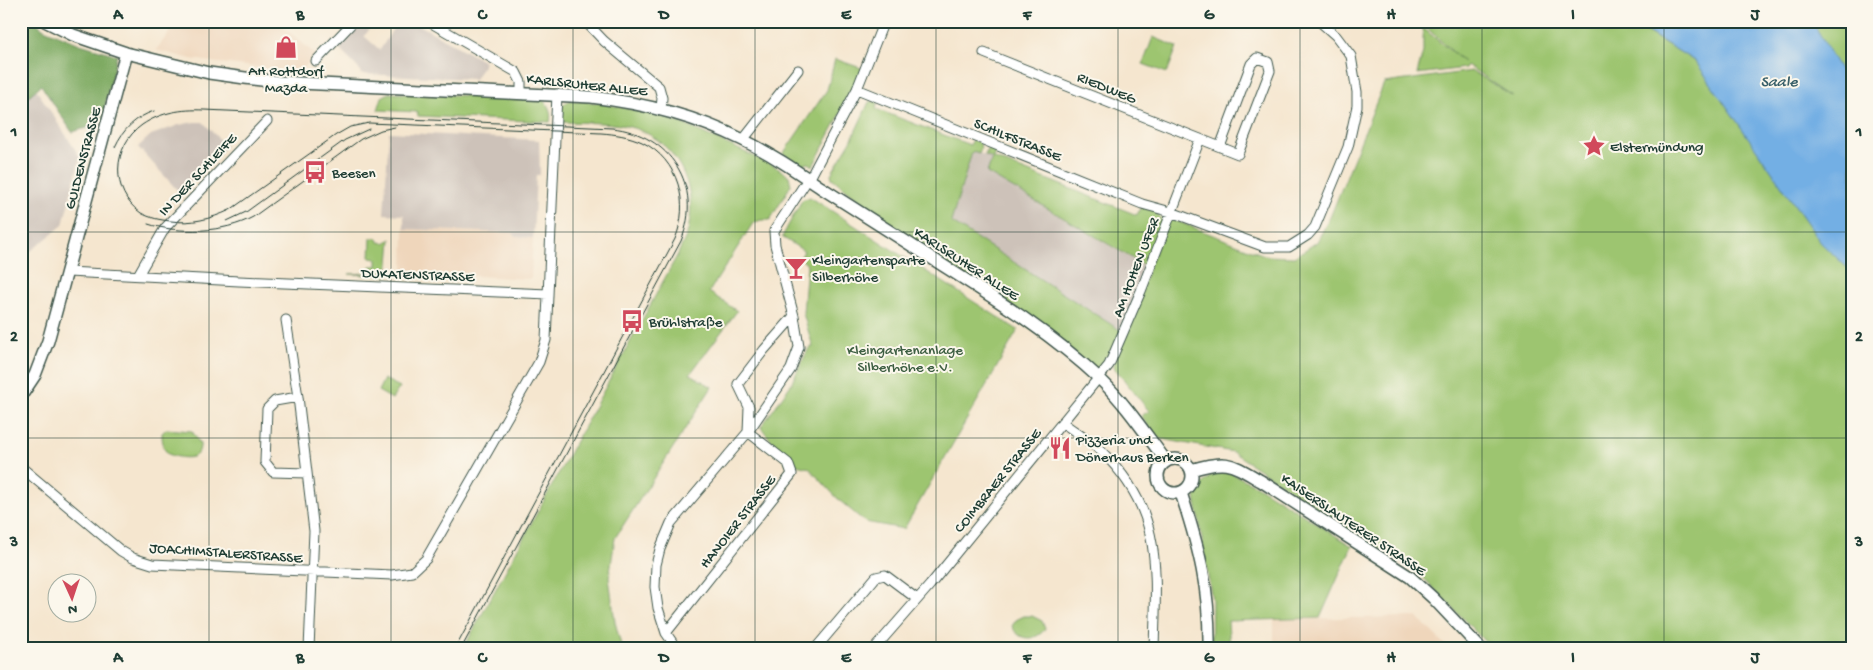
<svg xmlns="http://www.w3.org/2000/svg" width="1873" height="670" viewBox="0 0 1873 670" font-family="'Gochi Hand',sans-serif">
	<style>
		.built { fill: #efd6bb }
		.industrial { fill: #cdc2b9 }
		.green { fill: #9dc570; stroke: #5e8152 }
		.forest { fill: #7eaa62; stroke: #4e744b }
		.water { fill: #73afe4; stroke: #49768c }
		.lines { fill: none; stroke-linecap: round; stroke-linejoin: round }
		.minor-casing { stroke: #3f564b; stroke-width: 11 }
		.tertiary-casing { stroke: #3f564b; stroke-width: 14 }
		.minor { stroke: #fff; stroke-width: 9 }
		.tertiary { stroke: #fff; stroke-width: 11 }
		.tram { stroke: #1f3d34; stroke-width: 1 }
		.grid { fill: none; stroke: #1f3d34; stroke-width: 1; stroke-opacity: 0.55 }
		.labels { text-anchor: middle; stroke-width: 4; stroke-linejoin: round; paint-order: stroke }
		.poi-label { font-size: 15px; fill: #1f3d34; stroke: #fbf7ec; text-anchor: start }
		.street-label { font-size: 15px; fill: #1f3d34; stroke: #fbf7ec }
		.park-label { font-size: 15px; fill: #3e5f43; stroke: #fbf7ec }
		.water-label { font-size: 16px; font-style: italic; fill: #385f69; stroke: #fbf7ec }
		.neatline { fill: none; stroke: #1f3d34; stroke-width: 2 }
		.grid-label { font-size: 16px; text-anchor: middle; font-weight: bold; fill: #1f3d34 }
	</style>
	<rect width="100%" height="100%" fill="#fbf7ec"/>
	<filter id="ink" filterUnits="userSpaceOnUse"><feTurbulence type="fractalNoise" baseFrequency=".02" numOctaves="2"/><feDisplacementMap in="SourceGraphic" scale="10" xChannelSelector="R" yChannelSelector="G"/><feConvolveMatrix kernelMatrix="1 2 1 2 8 2 1 2 1" color-interpolation-filters="sRGB"/></filter>
	<filter id="wash" filterUnits="userSpaceOnUse"><feTurbulence type="fractalNoise" baseFrequency=".0096" numOctaves="4" result="noise"/><feDisplacementMap in="SourceGraphic" scale="20" xChannelSelector="R" yChannelSelector="G"/><feGaussianBlur stdDeviation="1.12" result="paint"/><feColorMatrix in="noise" values="0 0 0 0 0 0 0 0 0 0 0 0 0 0 0 0 0 1.4 0 .05"/><feComposite in="paint" operator="in"/></filter>
	<g filter="url(#wash)">
		<rect width="100%" height="100%" fill="#f5e6cf"/>
		<!-- built -->
		<path class="built" d="M178,21H277L316,55L300,72L220,63L191,59L156,50Z
			M404,229L513,233L516,237L533,238L531,279L403,272Z
			M1417,617L1449,649H1255V645L1274,646V619Z"/>
		<!-- industrial -->
		<path class="industrial" d="M398,21H412L485,62L475,79L361,74V71L339,49L362,24L369,30L364,36L380,50Z
			M36,89L80,157L63,225L21,259V103Z
			M194,122H203L226,146L180,193L138,147L151,135L179,125Z
			M389,132L539,140L540,172V175H536L533,238L516,237L513,233L404,229V215L384,214Z
			M972,151L993,158L987,173L1149,269L1123,332L951,222Z"/>
		<!-- green -->
		<path class="green" d="M1419,21H1629L1696,62L1821,243L1852,272V649H1492L1415,569L1377,547L1366,549L1287,488L1233,452L1156,438L1141,416L1149,411L1113,366L1149,268L987,173L992,158L985,155L988,148L991,147L997,148L993,158L1137,215L1142,204L1154,207L1162,221L1150,264L1169,218L1267,256L1294,257L1317,242L1331,215L1384,83L1472,71L1513,96L1467,65L1465,68L1417,74L1423,52V28L1464,62Z
			M1812,21H1852V90H1851Z
			M1153,37L1177,47L1167,73L1143,64Z
			M835,59L864,69L813,166L809,163L801,165L783,154L827,90Z
			M389,93L539,98C549,103 552,112 550,122L418,116L417,112L378,110L382,97Z
			M571,100L600,103L654,114L681,123L773,165L789,176L791,185L770,220H761L753,223L709,292L737,311L690,374L712,387L615,538L609,578L615,622L622,649H463L678,254C682,244 688,235 689,225C697,185 676,143 637,129C613,121 585,123 560,122C560,112 561,103 571,100Z
			M872,101L878,102L876,109L970,145L973,139L980,142L981,149L979,154L972,152L951,222L1123,332L1099,378L928,255L832,178L831,174L851,141L869,102Z
			M810,197L1018,330L904,529L865,522L839,500L809,468L788,463L761,427L790,386L809,348L813,347L803,313L807,265L800,258L804,251L782,237L802,200Z
			M371,238H378L379,242L385,243L391,239L388,276L349,274L369,273L370,266H377V259L370,258Z
			M384,379L400,387L392,399L378,391Z
			M166,429L192,431L200,444C201,463 179,458 168,454C163,448 162,442 162,433Z
			M1216,471L1229,472L1259,487L1352,546L1320,618L1228,621L1230,649H1211L1212,600L1195,497L1197,489Z
			M1024,616H1032L1042,621L1045,629C1036,641 1019,642 1012,626L1016,620Z"/>
		<!-- forest -->
		<path class="forest" d="M21,21H34L44,29L80,44L117,55L101,124L72,132L41,85L21,103Z"/>
		<!-- water -->
		<path class="water" d="M1630,21H1812L1852,90V272L1821,243L1696,62Z"/>
	</g>
	<g filter="url(#ink)">
		<g class="lines">
			<defs>
				<path id="minor" d="M428,21L516,72L521,82V92
					M585,21L604,41L659,87L662,98L661,109
					M984,53L1238,154L1270,71L1268,62L1257,58L1251,64L1220,147
					M316,61L354,21
					M857,89L1142,204L1171,212L1265,247H1289L1308,235L1315,227L1348,147L1357,106V92L1351,56L1336,36L1319,21
					M743,140L798,70
					M809,180L857,89L884,21
					M68,272L239,281L548,294
					M138,275L165,228L267,121
					M286,320L298,397L314,531L309,649
					M298,397L275,401L267,409L265,462L273,472L307,473
					M1062,422C1075,432 1090,441 1102,452C1164,511 1156,571 1154,649
					M748,432L749,407L738,384L764,350L794,316
					M21,467L121,551L133,558L152,564L392,575L412,572L426,559L539,362L546,340L557,94
					M666,633L792,474L788,463L748,432
					M677,649L666,633L658,608L655,587L656,565L660,549L671,523L748,432L791,369L799,347L794,316L775,245L774,231L808,179
					M815,649L876,577L885,575L917,599
					M874,649L930,585L1109,365L1141,291L1200,139"/>
				<path id="tertiary" d="M45,21L73,35L126,53L209,73L245,78L279,82L591,97C643,103 695,116 743,140C770,153 795,170 820,187C853,208 886,229 919,250C981,290 1046,328 1100,379C1125,403 1145,433 1166,461
					M21,396L35,375L48,341L126,53
					M1158 476a17 17 0 1 1 34 0a17 17 0 1 1-34 0Z
					M1191,470C1227,459 1230,463 1261,481L1410,577L1433,598L1481,649
					M1181,493C1199,548 1210,589 1209,649"/>
			</defs>
			<!-- minor casing -->
			<use href="#minor" class="minor-casing"/>
			<!-- tertiary casing -->
			<use href="#tertiary" class="tertiary-casing"/>
			<!-- minor -->
			<use href="#minor" class="minor"/>
			<!-- tertiary -->
			<use href="#tertiary" class="tertiary"/>
			<!-- tram -->
			<path class="tram" d="M115,147C123,129 136,117 154,111
				M227,221L246,212L345,140L369,129
				M148,224C179,234 224,233 253,217L361,139L381,130L395,127
				M455,649L675,239C690,204 679,160 642,142C629,136 615,134 601,133L369,123L350,127L336,135L230,210C211,219 191,224 171,221C160,220 150,218 141,213C110,192 112,146 142,125C161,112 182,109 204,110L612,128C670,134 704,186 681,241L461,649"/>
		</g>
	</g>
	<!-- grid -->
	<path class="grid" d="M209,21V649M391,21V649M573,21V649M755,21V649M936,21V649M1118,21V649M1300,21V649M1482,21V649M1664,21V649M21,232H1852M21,438H1852"/>
	<!-- icons -->
	<defs>
		<symbol id="shop-bare" viewBox="-9 -9 18 18"><path d="M-5-2.5h2.3a2.7 3.5 0 0 1 5.4 0H5L5.5 6h-11ZM-1.5-2.5h3a1.5 2.3 0 0 0-3 0Z" fill="#d1495b" stroke="#fbf7ec" stroke-width="2.5" paint-order="stroke"/></symbol>
		<symbol id="sight-bare" viewBox="-9 -9 18 18"><path d="M0-6L1.8-2.2L6-1.7L2.9 1.2L3.7 5.4L0 3.3L-3.7 5.4L-2.9 1.2L-6-1.7L-1.8-2.2Z" fill="#d1495b" stroke="#fbf7ec" stroke-width="2.5" paint-order="stroke"/></symbol>
		<symbol id="bus-bare" viewBox="-9 -9 18 18"><path d="M-5-6H5V4H4V6H2V4H-2V6H-4V4H-5ZM-3.5-4V0h7V-4ZM-3.5 1.2v1.5H-2V1.2ZM2 1.2v1.5H3.5V1.2Z" fill="#d1495b" stroke="#fbf7ec" stroke-width="2.5" paint-order="stroke"/></symbol>
		<symbol id="bar-bare" viewBox="-9 -9 18 18"><path d="M-6-5H6L.8 .8V4.5H3.5V6h-7V4.5H-.8V.8Z" fill="#d1495b" stroke="#fbf7ec" stroke-width="2.5" paint-order="stroke"/></symbol>
		<symbol id="restaurant-bare" viewBox="-9 -9 18 18"><path d="M-5-6h1v4h1v-4h1v4h1v-4h1v5L-1.5 .5V6h-2V.5L-5-1ZM5-6V6H3V1.5H1.5Q1.5-4 5-6Z" fill="#d1495b" stroke="#fbf7ec" stroke-width="2.5" paint-order="stroke"/></symbol>
	</defs>
	<g fill-rule="evenodd">
		<use href="#shop-bare" x="270" y="31" width="32" height="32"/>
		<use href="#sight-bare" x="1578" y="130" width="32" height="32"/>
		<use href="#bus-bare" x="299" y="156" width="32" height="32"/>
		<use href="#bar-bare" x="780" y="252" width="32" height="32"/>
		<use href="#bus-bare" x="616" y="305" width="32" height="32"/>
		<use href="#restaurant-bare" x="1044" y="432" width="32" height="32"/>
	</g>
	<g class="labels">
		<!-- poi labels -->
		<g class="poi-label">
			<text x="286" y="75" text-anchor="middle">AH Rottdorf<tspan x="286" dy="17">Mazda</tspan></text>
			<text x="1610" y="151">Elstermündung</text>
			<text x="332" y="177">Beesen</text>
			<text x="812" y="264">Kleingartensparte<tspan x="812" dy="17">Silberhöhe</tspan></text>
			<text x="649" y="326">Brühlstraße</text>
			<text x="1076" y="444">Pizzeria und<tspan x="1076" dy="17">Dönerhaus Berken</tspan></text>
		</g>
		<!-- street labels -->
		<g class="street-label">
			<text transform="translate(587 84) rotate(6)" y="5">KARLSRUHER ALLEE</text>
			<text transform="translate(1107 87) rotate(22)" y="5">RIEDWEG</text>
			<text transform="translate(1018 139) rotate(22)" y="5">SCHILFSTRASSE</text>
			<text transform="translate(82 158) rotate(-75)" y="5">GULDENSTRASSE</text>
			<text transform="translate(197 174) rotate(-47)" y="5">IN DER SCHLEIFE</text>
			<text transform="translate(967 263) rotate(33)" y="5">KARLSRUHER ALLEE</text>
			<text transform="translate(1135 267) rotate(-69)" y="5">AM HOHEN UFER</text>
			<text transform="translate(418 274) rotate(2)" y="5">DUKATENSTRASSE</text>
			<text transform="translate(997 480) rotate(-51)" y="5">COIMBRAER STRASSE</text>
			<text transform="translate(737 521) rotate(-52)" y="5">HANOIER STRASSE</text>
			<text transform="translate(1354 524) rotate(34)" y="5">KAISERSLAUTERER STRASSE</text>
			<text transform="translate(226 552) rotate(4)" y="5">JOACHIMSTALERSTRASSE</text>
		</g>
		<!-- park labels -->
		<g class="park-label">
			<text x="905" y="354">Kleingartenanlage<tspan x="905" dy="17">Silberhöhe e.V.</tspan></text>
		</g>
		<!-- water labels -->
		<g class="water-label">
			<text x="1779" y="86">Saale</text>
		</g>
	</g>
	<!-- margin -->
	<rect width="1873" height="670" fill="none" stroke="#fbf7ec" stroke-width="55"/>
	<!-- north arrow -->
	<g transform="translate(72 598) rotate(177)"><circle r="24" fill="#fbf7ec" stroke="#a3ada2"/>
	<path d="M0-4L9 19L0 12L-9 19Z" fill="#d1495b"/>
	<text y="-8" font-size="14" font-weight="bold" text-anchor="middle" fill="#1f3d34">N</text>
	</g>
	<rect x="28" y="28" width="1818" height="614" class="neatline"/>
	<g class="grid-label">
		<text x="118" y="19">A</text>
		<text x="300" y="19">B</text>
		<text x="482" y="19">C</text>
		<text x="664" y="19">D</text>
		<text x="846" y="19">E</text>
		<text x="1027" y="19">F</text>
		<text x="1209" y="19">G</text>
		<text x="1391" y="19">H</text>
		<text x="1573" y="19">I</text>
		<text x="1755" y="19">J</text>
		<text x="14" y="136">1</text>
		<text x="1859" y="136">1</text>
		<text x="14" y="341">2</text>
		<text x="1859" y="341">2</text>
		<text x="14" y="546">3</text>
		<text x="1859" y="546">3</text>
		<text x="118" y="662">A</text>
		<text x="300" y="662">B</text>
		<text x="482" y="662">C</text>
		<text x="664" y="662">D</text>
		<text x="846" y="662">E</text>
		<text x="1027" y="662">F</text>
		<text x="1209" y="662">G</text>
		<text x="1391" y="662">H</text>
		<text x="1573" y="662">I</text>
		<text x="1755" y="662">J</text>
	</g>
</svg>
